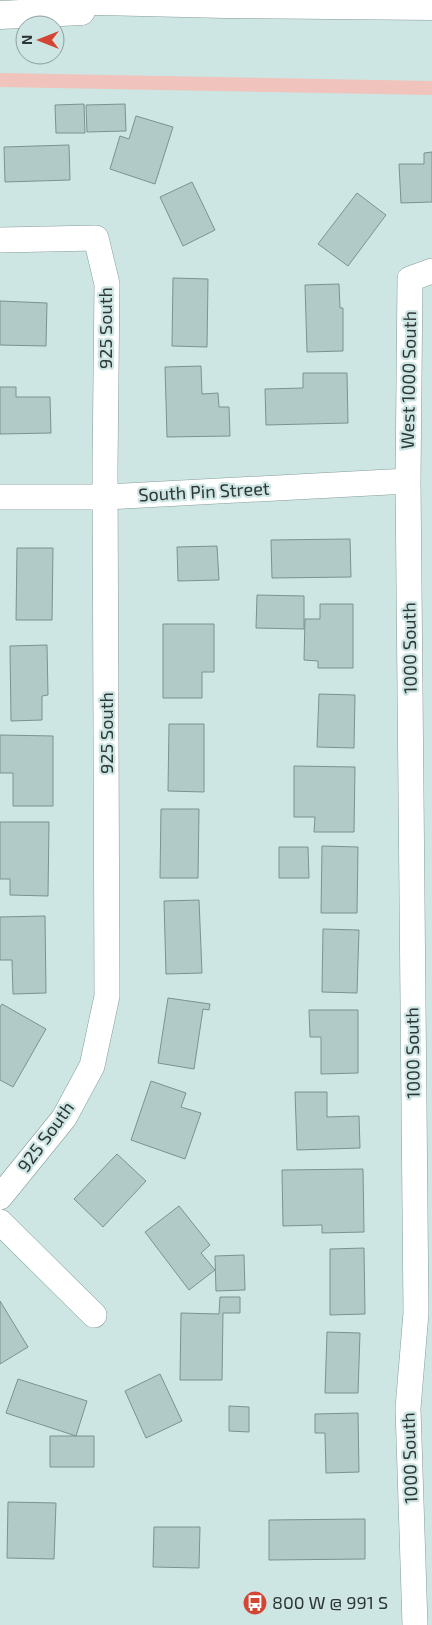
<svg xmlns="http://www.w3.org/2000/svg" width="432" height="1625" viewBox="0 0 432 1625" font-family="'Exo 2',sans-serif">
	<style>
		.green { fill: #f0c4bc }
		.building { fill: #b1c9c7; stroke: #7b9290 }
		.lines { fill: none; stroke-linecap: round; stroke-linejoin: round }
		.street-casing { stroke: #869d9a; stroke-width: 26 }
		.highway-casing { stroke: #869d9a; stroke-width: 29 }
		.street { stroke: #fff; stroke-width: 25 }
		.highway { stroke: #fff; stroke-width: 28 }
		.labels { text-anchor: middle; stroke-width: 4.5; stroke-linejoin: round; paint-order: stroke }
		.street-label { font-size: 18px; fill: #2d3736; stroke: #cde5e3 }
		.poi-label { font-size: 18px; fill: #2d3736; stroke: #cde5e3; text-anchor: start }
	</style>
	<rect width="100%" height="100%" fill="#cde5e3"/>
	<!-- green -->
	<path class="green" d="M0,73L432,81V95L0,87Z"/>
	<!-- building -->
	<path class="building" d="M84,104L85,133H56L55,105Z
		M125,104L126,131L87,132L86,105Z
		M136,116L173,127L155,184L110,169L120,136L129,139Z
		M69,145L70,180L5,182L4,147Z
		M432,152V202L401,203L399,164H424V153Z
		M192,182L215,230L183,246L160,197Z
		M357,193L386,215L348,266L318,244Z
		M173,278L208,279L207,347L172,346Z
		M339,284L340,308H343V351L307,352L305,285Z
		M0,301L47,303L46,346L0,345Z
		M201,366L202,394L218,393L219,407H229L230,436L167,437L165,367Z
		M303,373H347L348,423L266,425L265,389L303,388Z
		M0,387H16V397H50L51,433L0,434Z
		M350,539L351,577L272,578L271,540Z
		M217,546L219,580L178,581L177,547Z
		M17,548H53L52,620H16Z
		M257,595L304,596V629L256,628Z
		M320,604H353V668H318V661L304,660L305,619H320Z
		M163,624H214V672H202V698H163Z
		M47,645L48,695L42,696V720L11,721L10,646Z
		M319,694L355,695L354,748L317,747Z
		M169,724H204V792L168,791Z
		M0,735L53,736V806H13V773H0Z
		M294,766L355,767L354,832H314L315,817H294Z
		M161,809H199L198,878H160Z
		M0,822H49L48,896L10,895V879H0Z
		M322,846L358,847L357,913H321Z
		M279,847H308L309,878H279Z
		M199,900L202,973L166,974L164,901Z
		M45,916L46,993L13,994L12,960H0V917Z
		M323,929L359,930L357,993L322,992Z
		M168,998L210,1004L209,1010L203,1009L194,1069L158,1063Z
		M2,1004L46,1029L13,1087L0,1080V1007Z
		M309,1010H358V1073L321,1074V1037H310Z
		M151,1081L186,1093L181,1107L201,1113L185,1159L131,1140Z
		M295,1092H327V1117L359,1116L360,1148L297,1150Z
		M117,1154L146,1181L103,1227L74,1199Z
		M363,1169L364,1232L322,1233V1225L283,1226L282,1170Z
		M179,1206L210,1245L201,1253L215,1270L189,1290L145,1232Z
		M364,1248L365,1314L330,1315V1249Z
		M244,1255L245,1290L216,1291L215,1256Z
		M220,1297H240V1313H223L222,1380H180L181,1313L219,1314Z
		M0,1301L28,1347L0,1364Z
		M327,1332L360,1333L358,1393H325Z
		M160,1374L182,1421L146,1438L125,1391Z
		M18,1379L87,1401L76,1436L6,1413Z
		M229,1406L249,1407V1432L229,1431Z
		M358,1413L359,1472L326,1473L325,1433H315V1414Z
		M50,1436H94V1467H50Z
		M8,1502L56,1503L54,1559L7,1558Z
		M365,1519V1559L269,1560V1520Z
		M154,1527H200L199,1568L153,1567Z"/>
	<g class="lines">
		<defs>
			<path id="street" d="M0,240L96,238L107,284L105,468L107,996L92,1066L64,1118L0,1197
				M0,497H106L408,481
				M0,1222L94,1315
				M415,1625L408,1408L416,1313L408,481L410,279L432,271"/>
			<path id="highway" d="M57,0L225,4L432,6
				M0,15L81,11"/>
		</defs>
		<!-- street casing -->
		<use href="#street" class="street-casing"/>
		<!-- highway casing -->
		<use href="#highway" class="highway-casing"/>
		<!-- street -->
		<use href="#street" class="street"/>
		<!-- highway -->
		<use href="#highway" class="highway"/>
	</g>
	<!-- icons -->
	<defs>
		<symbol id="bus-disc" viewBox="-11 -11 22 22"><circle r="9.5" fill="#d34634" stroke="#cde5e3"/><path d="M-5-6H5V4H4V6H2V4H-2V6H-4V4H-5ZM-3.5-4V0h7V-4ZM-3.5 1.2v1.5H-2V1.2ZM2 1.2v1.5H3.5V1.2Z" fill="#fff"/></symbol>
	</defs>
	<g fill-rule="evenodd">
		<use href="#bus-disc" x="241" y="1589" width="28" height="28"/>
	</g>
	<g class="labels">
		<!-- street labels -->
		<g class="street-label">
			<text transform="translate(106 328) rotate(-90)" y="6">925 South</text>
			<text transform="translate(409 380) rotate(-89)" y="6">West 1000 South</text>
			<text transform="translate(204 492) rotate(-3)" y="6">South Pin Street</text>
			<text transform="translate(410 648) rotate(-91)" y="6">1000 South</text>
			<text transform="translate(107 733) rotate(-90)" y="6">925 South</text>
			<text transform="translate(413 1053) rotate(-91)" y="6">1000 South</text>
			<text transform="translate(46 1137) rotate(-54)" y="6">925 South</text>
			<text transform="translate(410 1458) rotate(-92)" y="6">1000 South</text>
		</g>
		<!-- poi labels -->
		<g class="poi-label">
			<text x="272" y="1609">800 W @ 991 S</text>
		</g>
	</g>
	<!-- north arrow -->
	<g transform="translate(40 40) rotate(270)"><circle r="24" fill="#cde5e3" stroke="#8d9f9e"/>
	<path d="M0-4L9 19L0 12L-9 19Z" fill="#d34634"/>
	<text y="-8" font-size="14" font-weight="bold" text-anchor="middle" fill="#2d3736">N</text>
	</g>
</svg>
